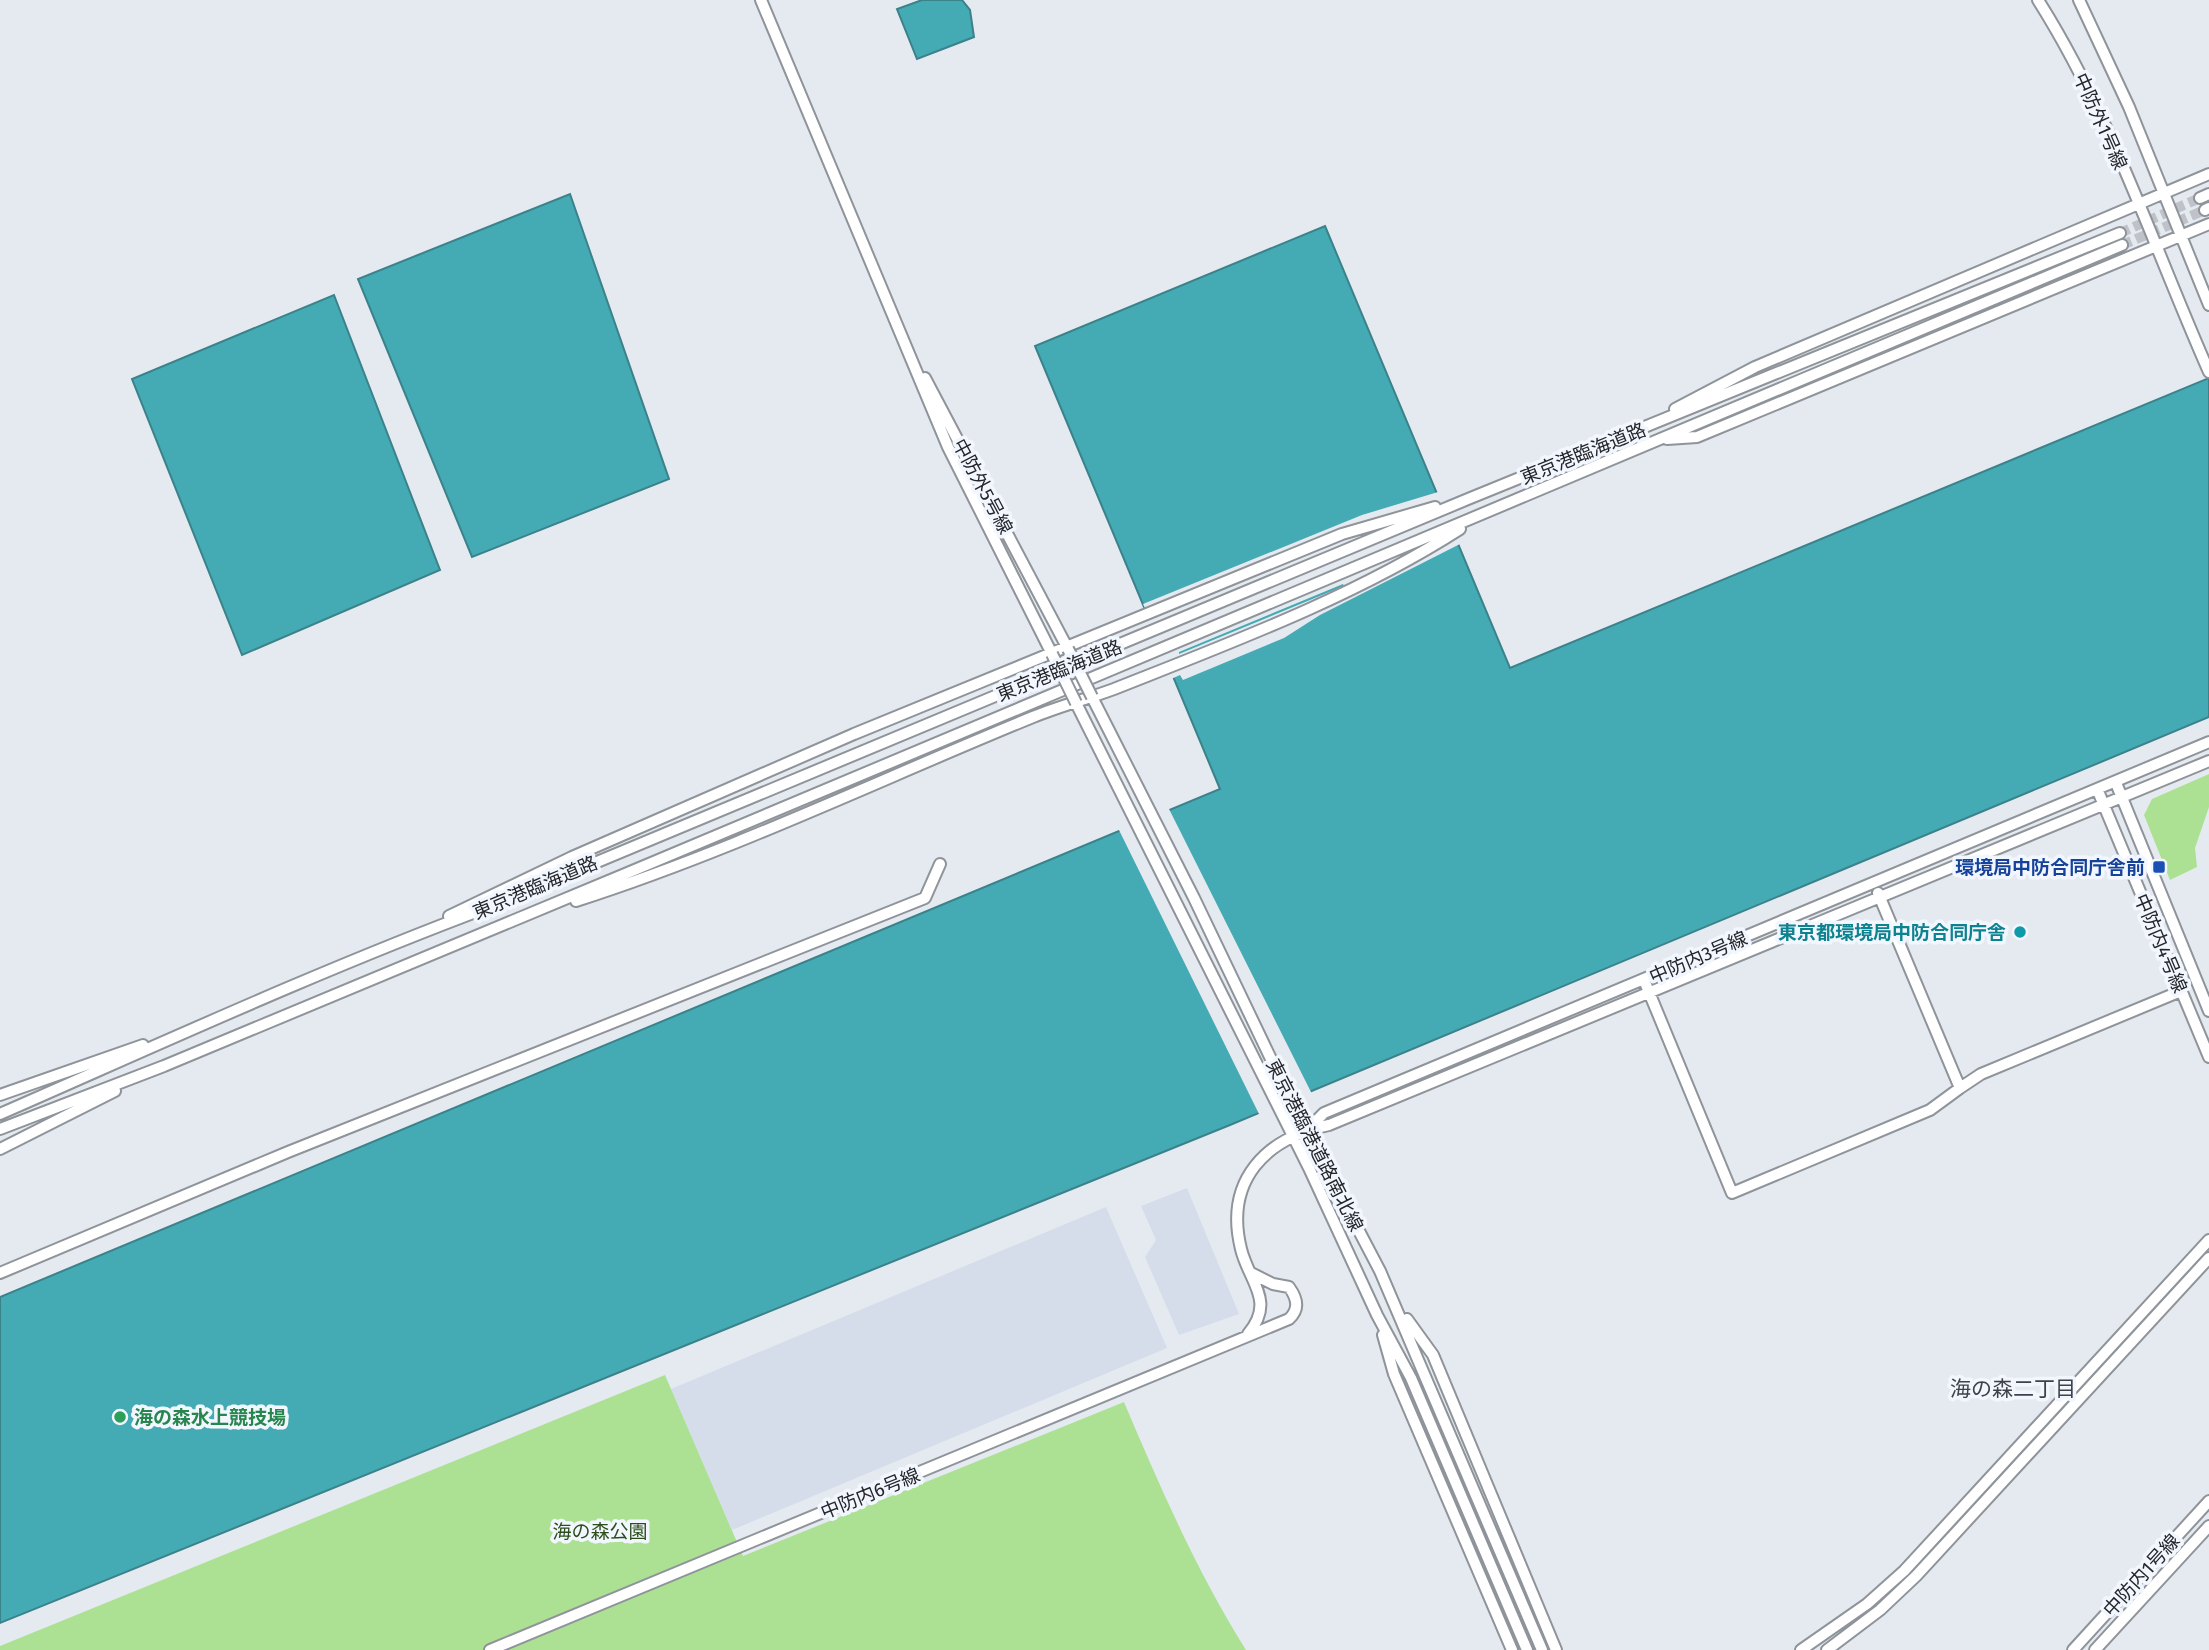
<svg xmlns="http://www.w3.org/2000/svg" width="2209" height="1650" viewBox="0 0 2209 1650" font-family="'Fira Sans','Noto Sans JP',sans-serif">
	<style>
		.built { fill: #d5ddeb }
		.green { fill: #ace193 }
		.water { fill: #44aab3; stroke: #3b828a; stroke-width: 2 }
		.pier { fill: #e5eaf1; fill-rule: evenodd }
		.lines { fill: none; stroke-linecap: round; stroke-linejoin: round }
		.minor-tunnel { stroke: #bfc3c9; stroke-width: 10; stroke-dasharray: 10 5; stroke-linecap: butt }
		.minor-casing { stroke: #8f939a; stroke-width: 14 }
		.minor { stroke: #fff; stroke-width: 10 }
		.minor-bridge-casing { stroke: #8f939a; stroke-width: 14; stroke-linecap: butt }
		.minor-bridge { stroke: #fff; stroke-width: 10 }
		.transit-dot { fill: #1a4fb4; stroke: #f2f7ff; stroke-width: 2.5 }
		.culture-dot { fill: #0f9aa8; stroke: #f2f7ff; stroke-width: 2.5 }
		.leisure-dot { fill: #2e9e5b; stroke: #f2f7ff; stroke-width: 2.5 }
		.labels { text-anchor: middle; stroke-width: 7; stroke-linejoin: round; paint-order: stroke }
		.street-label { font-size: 19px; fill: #252629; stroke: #f2f7ff }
		.transit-label { font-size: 19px; font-weight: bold; fill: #164399; stroke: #f2f7ff; text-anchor: end }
		.culture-label { font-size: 19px; font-weight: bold; fill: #0d838f; stroke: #f2f7ff; text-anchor: end }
		.leisure-label { font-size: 19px; font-weight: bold; fill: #27864d; stroke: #f2f7ff; text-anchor: start }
		.park-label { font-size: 19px; fill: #2d4e1a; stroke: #f2f7ff }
		.neighbourhood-label { font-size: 21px; fill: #3f4349; stroke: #f2f7ff }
	</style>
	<rect width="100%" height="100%" fill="#e5eaf1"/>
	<!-- built -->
	<path class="built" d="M1187,1188L1239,1314L1179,1335L1145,1257L1156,1240L1141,1206Z
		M1106,1207L1167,1348L732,1530L671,1389Z"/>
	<!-- green -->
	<path class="green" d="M2209,774V807L2195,848L2197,867L2170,880L2144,815L2152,799Z
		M665,1375L743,1556L1124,1402C1160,1487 1197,1572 1246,1650H0V1646Z"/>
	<!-- water -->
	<path class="water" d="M922,0H962L970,10L974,37L917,59L897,9Z
		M570,194L669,479L472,557L358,279Z
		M1325,226L1510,668L2209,378V717L1230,1125L0,1623V1297L1220,789L1035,346Z
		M334,295L440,570L242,655L132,379Z"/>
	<!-- pier -->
	<path class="pier" d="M1438,492L1460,544L1320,615L1284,638L1183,680L1180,675L1169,680L1140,612L1146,610L1143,604L1362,515ZM1343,584L1344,586L1179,654V652Z
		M1168,807L1312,1094L1260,1116L1118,828Z"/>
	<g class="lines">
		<!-- minor-tunnel -->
		<path class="minor-tunnel" d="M2120,233L2200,198
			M2122,245L2205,210"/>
		<defs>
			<path id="minor" d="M761,0L948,447L1052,654
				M2038,0C2111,115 2154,248 2209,372
				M2079,0L2129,107L2209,305
				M2200,198L2209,194
				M2205,210L2209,208
				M925,378L1068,649
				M1675,409L1755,367L2209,174
				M1667,439L1697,437L2209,224
				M1092,697L1194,898L1293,1105L1380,1271L1542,1650
				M1076,703L1309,1168L1377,1315L1411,1378L1527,1650
				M2116,783L2209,1011
				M2098,791L2209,1057
				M576,901C732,851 881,779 1033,717C1060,706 1087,699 1114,689C1230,643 1354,597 1460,529
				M449,916L572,857L854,734L1342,534L1435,507
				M1644,980L1732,1193L1930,1110L1960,1088L1878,893
				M1960,1088L1981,1074L2181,991
				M0,1095L143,1045
				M0,1114C162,1043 323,969 489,907L1468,499L2120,233
				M0,1129L164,1066L625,874L2122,245
				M1307,1130L1324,1113L2209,742
				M0,1149L115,1091
				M0,1273L288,1152L925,898L940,864
				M1407,1319L1433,1355L1556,1650
				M1248,1334C1276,1301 1249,1282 1241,1249C1224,1180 1266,1138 1329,1125L2209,761
				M1383,1335L1394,1374L1512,1650
				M490,1650L1289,1319C1300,1309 1297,1298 1289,1287L1273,1284L1251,1273
				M1801,1650L1867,1604L1904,1571L2209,1240
				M1827,1650L1880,1610L1916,1576L2209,1258
				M2073,1650L2209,1501
				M2095,1650L2209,1526"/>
		</defs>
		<!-- minor casing -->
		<use href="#minor" class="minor-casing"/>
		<!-- minor -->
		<use href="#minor" class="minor"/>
		<defs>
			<path id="minor-bridge" d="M1068,649L1092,697
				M1052,654L1076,703"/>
		</defs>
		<!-- minor-bridge casing -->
		<use href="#minor-bridge" class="minor-bridge-casing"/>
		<!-- minor-bridge -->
		<use href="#minor-bridge" class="minor-bridge"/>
	</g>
	<!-- markers -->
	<rect class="transit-dot" x="2152" y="860" width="14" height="14" rx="3.5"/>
	<circle class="culture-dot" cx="2020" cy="932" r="7"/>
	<circle class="leisure-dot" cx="120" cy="1417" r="7"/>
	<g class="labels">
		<!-- street labels -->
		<g class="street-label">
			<text transform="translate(2101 121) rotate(66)" y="7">中防外1号線</text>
			<text transform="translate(1583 453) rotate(-22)" y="7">東京港臨海道路</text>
			<text transform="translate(983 486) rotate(62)" y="7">中防外5号線</text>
			<text transform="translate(1059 670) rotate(-22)" y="7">東京港臨海道路</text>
			<text transform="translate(535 887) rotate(-23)" y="7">東京港臨海道路</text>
			<text transform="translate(2161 943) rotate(67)" y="7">中防内4号線</text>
			<text transform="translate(1698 957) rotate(-23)" y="7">中防内3号線</text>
			<text transform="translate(1315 1145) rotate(63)" y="7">東京港臨港道路南北線</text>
			<text transform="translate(870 1493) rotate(-22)" y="7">中防内6号線</text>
			<text transform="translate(2141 1575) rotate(-48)" y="7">中防内1号線</text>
		</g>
		<!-- transit labels -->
		<g class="transit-label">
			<text x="2145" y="874">環境局中防合同庁舎前</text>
		</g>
		<!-- culture labels -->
		<g class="culture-label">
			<text x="2006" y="939">東京都環境局中防合同庁舎</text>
		</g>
		<!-- leisure labels -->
		<g class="leisure-label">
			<text x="134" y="1424">海の森水上競技場</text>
		</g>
		<!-- park labels -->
		<g class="park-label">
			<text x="600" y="1538">海の森公園</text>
		</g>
		<!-- neighbourhood labels -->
		<g class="neighbourhood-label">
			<text x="2013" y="1396">海の森二丁目</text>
		</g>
	</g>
</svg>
